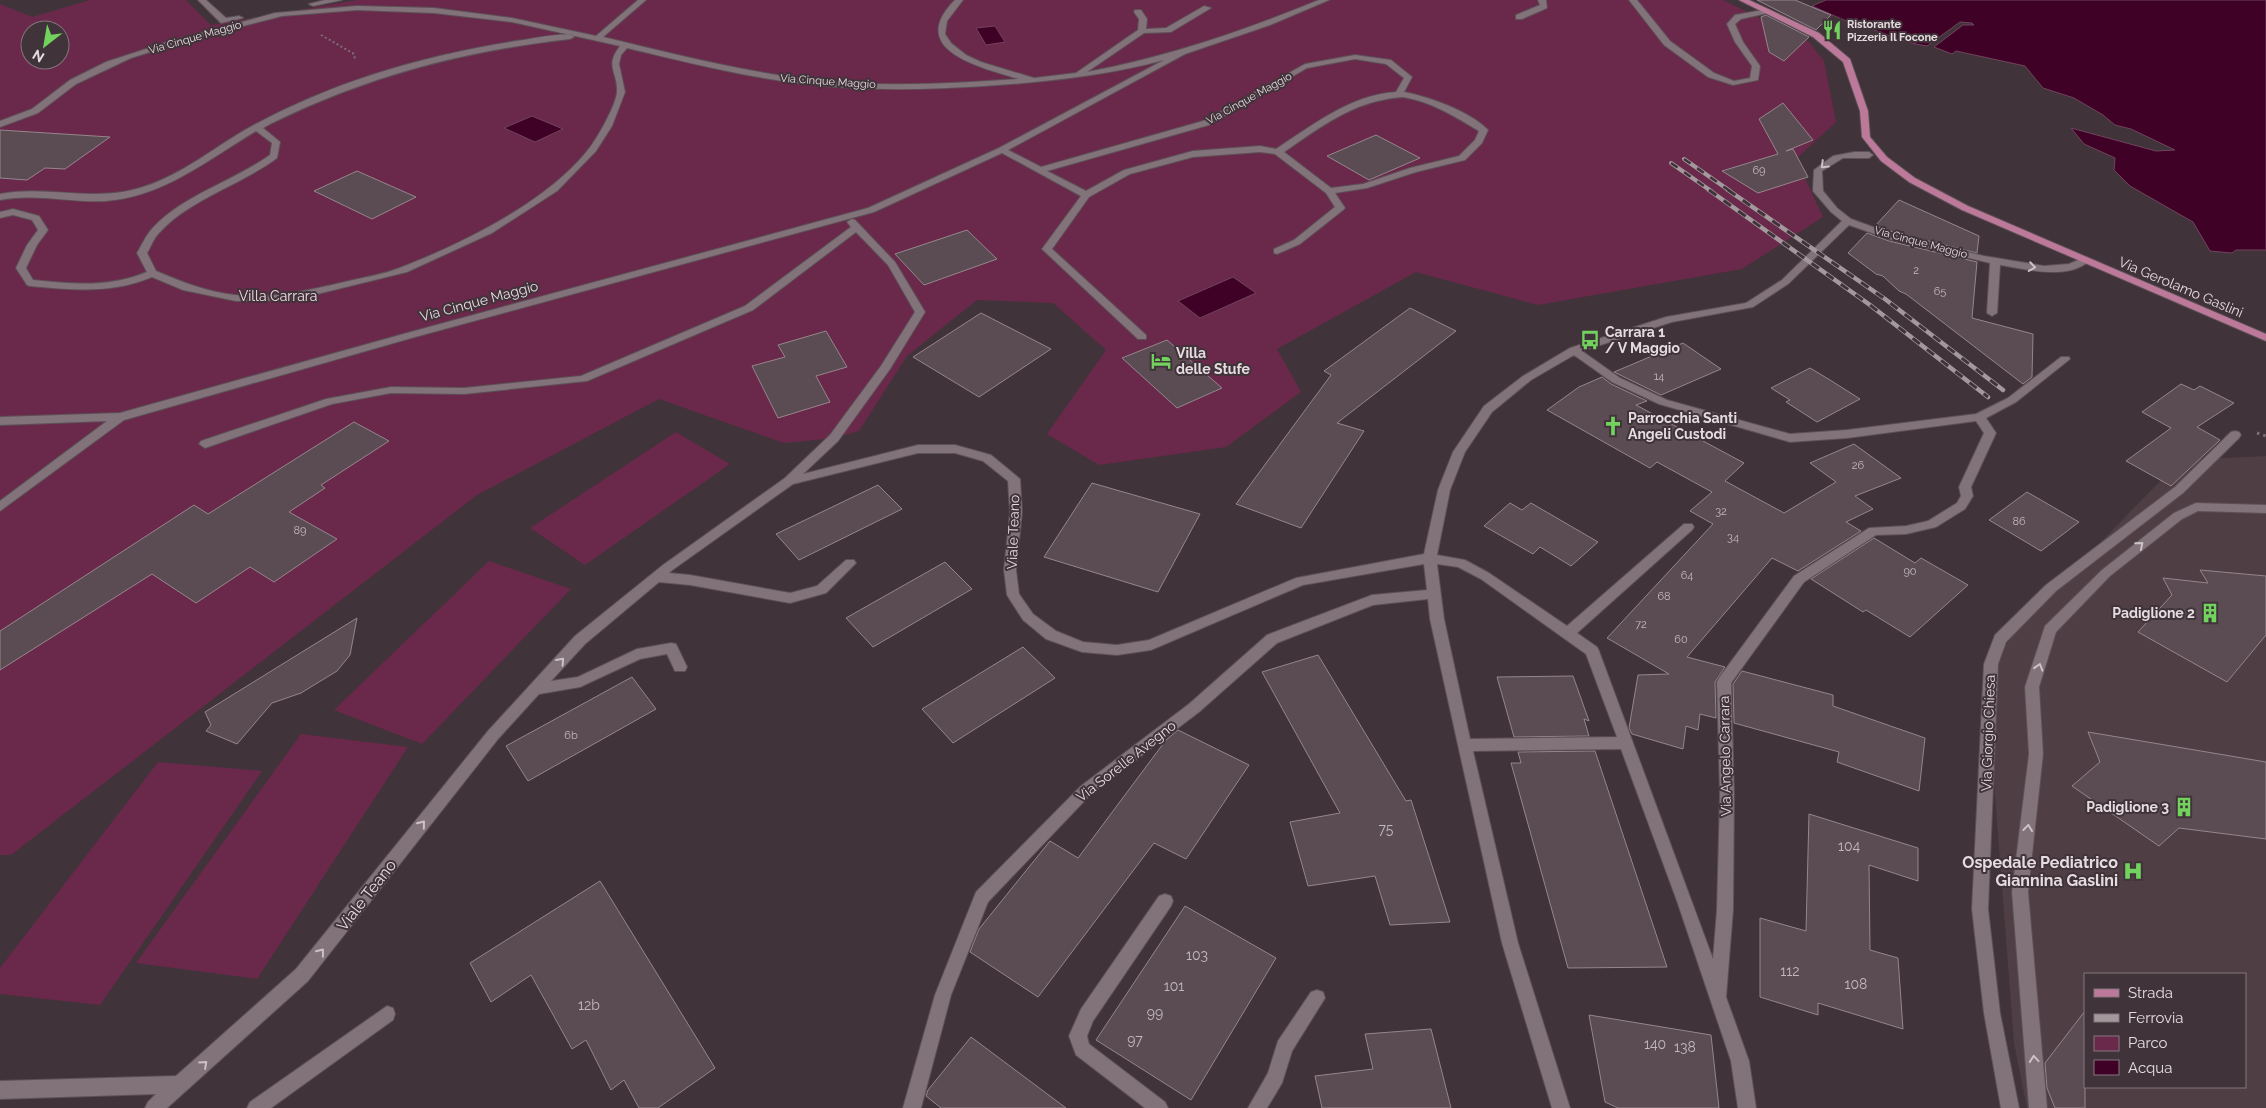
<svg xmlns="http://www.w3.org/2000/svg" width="2266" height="1108" viewBox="0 0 2266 1108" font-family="Raleway,sans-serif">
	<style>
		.built { fill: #503e45; fill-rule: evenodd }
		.green { fill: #6a294b; fill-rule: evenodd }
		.water { fill: #3f0126; stroke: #71435e }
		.building { fill: #5b4c53; stroke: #95868c }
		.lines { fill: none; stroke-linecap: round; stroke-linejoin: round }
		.minor-casing { stroke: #5c5156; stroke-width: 2 }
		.major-casing { stroke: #5c5156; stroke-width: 2 }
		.path-far1 { stroke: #7c7176; stroke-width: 2; stroke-dasharray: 2 2.5; stroke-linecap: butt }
		.path { stroke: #7c7176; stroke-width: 3; stroke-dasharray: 2.5 4; stroke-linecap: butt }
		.minor { fill: #827279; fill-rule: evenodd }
		.major { fill: #bd799a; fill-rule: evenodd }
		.rail-far1-casing { stroke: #a3999d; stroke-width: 4 }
		.rail-casing { stroke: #a3999d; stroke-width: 4.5 }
		.rail-far1 { stroke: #403339; stroke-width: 2.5; stroke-dasharray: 8; stroke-linecap: butt }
		.rail { stroke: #403339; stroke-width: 3; stroke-dasharray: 9; stroke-linecap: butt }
		.oneway { stroke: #ccc2c6 }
		.labels { text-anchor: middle; stroke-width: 4; stroke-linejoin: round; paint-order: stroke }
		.far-poi-label { font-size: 11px; font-weight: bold; fill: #e5dce0; stroke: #403339; text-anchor: start }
		.far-street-label { font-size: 11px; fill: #e5dce0; stroke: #403339 }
		.number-label { font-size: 11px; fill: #c2b8bd }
		.street-label { font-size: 14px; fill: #e5dce0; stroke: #403339 }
		.park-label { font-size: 14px; fill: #f3dae5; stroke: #403339 }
		.poi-label { font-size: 14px; font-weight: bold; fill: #e5dce0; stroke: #403339; text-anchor: start }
		.near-number-label { font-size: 14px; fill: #c2b8bd }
		.near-poi-label { font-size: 16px; font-weight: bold; fill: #e5dce0; stroke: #403339; text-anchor: end }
		.near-street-label { font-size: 16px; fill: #e5dce0; stroke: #403339 }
	</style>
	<rect width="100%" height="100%" fill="#403339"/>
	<!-- built -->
	<path class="built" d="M2266,456V1108H2027L2014,1043L1993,768L1994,694L2001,651L2028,616L2181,460ZM2085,974H2245V1087H2085Z"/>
	<!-- green -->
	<path class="green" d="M90,0H186L211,25L357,0H1723L1809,42L1824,61L1836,122L1796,159L1823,217L1742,269L1538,305L1416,272L1277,349L1301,392L1226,447L1099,465L1047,434L1106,350L1053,303L977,300L907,356L859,431L834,438L784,443L659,399L477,495L11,855H0V4L32,17ZM30,30H60V60H30Z
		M676,432L730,464L585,565L530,528Z
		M489,561L571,589L422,744L334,710Z
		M301,734L408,747L257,979L136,963Z
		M158,762L262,771L100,1005L0,994V968Z"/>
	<!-- water -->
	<path class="water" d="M1826,0H2266V250H2236L2232,253L2210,251L2193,222L2130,186L2114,170L2115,158L2084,144L2071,128L2156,151L2175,150L2131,129L2115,125L2103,115L2074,98L2043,88L2025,66L1956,51L1952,54L1934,47L1963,25H1974L1972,23L1960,22L1927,46C1905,43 1885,34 1865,26L1860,27L1812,6Z
		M995,26L1005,42L986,45L976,28Z
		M532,116L563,129L535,142L504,128Z
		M1233,277L1256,293L1200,318L1178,301Z"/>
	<!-- building -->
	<path class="building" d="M1757,0H1795L1831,15L1816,30Z
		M1766,15L1809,37L1784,61L1769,52L1761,17Z
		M1783,103L1813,140L1786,151L1793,149L1808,177L1758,193L1722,171L1778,154L1759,119Z
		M0,130L110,137L65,169L45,168L27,180L0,178Z
		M1376,135L1420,158L1369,180L1327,156Z
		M357,171L416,197L372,219L314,191Z
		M1899,200L1979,236L1977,253L1896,233L1875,226Z
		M967,230L997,259L924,285L895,254Z
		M1867,233L1889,241L1977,262L1972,318L2033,334L2032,377L2023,384L1906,294L1899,291L1883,276L1876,274L1848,253Z
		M1410,308L1456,331L1337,423L1364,431L1301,528L1236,504L1331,375L1324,371Z
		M981,313L1051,349L979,397L913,357Z
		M826,331L847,367L816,376L830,402L778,418L752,366L785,357L778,345Z
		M1167,340L1222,388L1177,408L1122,358Z
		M1683,343L1721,369L1661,395L1614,372Z
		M1810,368L1830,380L1860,399L1817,422L1786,402L1790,400L1771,388Z
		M1602,377L1611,384L1647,401L1636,405L1744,463L1725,481L1784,513L1836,482L1810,463L1854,444L1901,478L1855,496L1873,509L1846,522L1861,531L1798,571L1772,558L1687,657L1725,667L1715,682L1716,718L1700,714L1698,730L1686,726L1683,749L1632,734L1629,728L1638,675L1669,674L1607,638L1713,524L1690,511L1712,492L1657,462L1650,468L1547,410L1579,387Z
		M2181,384L2194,390L2200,386L2234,403L2197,427L2220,440L2171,486L2126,461L2171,428L2142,412Z
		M354,422L389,441L321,485L325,488L289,512L337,539L274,582L250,567L196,603L152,574L0,670V631L194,505L208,514Z
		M1092,483L1200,514L1158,592L1044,557Z
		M878,485L902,509L799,560L776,534Z
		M2027,492L2079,522L2041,551L1989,520Z
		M1510,503L1522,510L1531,503L1598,542L1571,566L1540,547L1533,554L1484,526Z
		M1874,538L1915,563L1921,558L1968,585L1910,637L1866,610L1863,612L1811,579Z
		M945,562L972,589L873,647L846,618Z
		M2200,570L2266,576V635L2227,682L2138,632L2172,595L2163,578L2208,583Z
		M357,618L350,655L337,671L301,693L272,703L237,744L206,731L211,725L205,712Z
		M1023,647L1055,678L953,743L922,709Z
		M1318,655L1406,801L1411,800L1450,922L1390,925L1375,876L1308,886L1290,822L1340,813L1262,672Z
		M1742,671L1833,695V706L1925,738L1919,791L1837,762L1839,752L1734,723L1733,684Z
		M1573,676L1589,721L1584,719L1589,736L1514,737L1497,677Z
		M632,677L656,709L528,781L506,746Z
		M1178,730L1249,765L1186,859L1154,843L1038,997L970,952L979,929L1050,841L1078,858L1166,740Z
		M2088,732L2266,762V839L2179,828L2159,846L2072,786L2100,762Z
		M1595,751L1667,967L1568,968L1511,763H1521L1518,752Z
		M1809,814L1918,848V881L1869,865L1870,950L1898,958L1903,1029L1818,1003V1015L1760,997V918L1806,931Z
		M600,881L715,1068L658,1108H639L624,1080L611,1090L586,1040L572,1049L531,975L491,1002L470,963Z
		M1185,906L1276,958L1191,1100L1096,1040Z
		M2085,1011V1108H2055L2047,1088L2045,1063Z
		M1589,1015L1711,1035L1719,1108H1618L1605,1102Z
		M1431,1029L1451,1108H1322L1315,1076L1373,1069L1365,1034Z
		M971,1037L1066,1108H941L926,1096L928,1090Z"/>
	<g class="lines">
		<defs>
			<path id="minor" d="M198,0H206L226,18L239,16L243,18L221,23Z
				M325,0H342L313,6L309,4Z
				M638,0H646L603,37C670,53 736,70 804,79C875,88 948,84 1019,79C984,68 904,51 955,0H963L947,21L945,34L951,43L966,55L981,62L1034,78L1076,73L1138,30L1139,19L1134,12L1135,10H1141L1147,19L1146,29L1166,28L1204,6L1211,8L1171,32L1144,33L1087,72C1168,57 1243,31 1319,0H1329L1270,25L1185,54L1008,150L1041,167L1203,121L1305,64L1355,55L1391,60L1412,77L1404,92C1430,97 1469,111 1488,130L1482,143L1465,160L1416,172L1367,188L1335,193L1345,208L1343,210L1300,244L1277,254L1274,253V249L1294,240L1335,207L1326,193L1275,154L1260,152L1193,157L1130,174L1089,197L1052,249L1146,335V339H1138L1042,249L1081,196L1002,153L874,212L415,337L124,420L0,511V501L107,421L0,425V417L120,413L407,333L868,208L999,148L1164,60C1104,76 1045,82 984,86C924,90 864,91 805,84C745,77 686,62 627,48L621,55L619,64L625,92L612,126L596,151L557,191L492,233L407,272L293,300L236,301L183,290L152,277C112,294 73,290 30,286L27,285L16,268L27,245L38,230L32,220L13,215L0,218V212L13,209L39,216L48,230L37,245L26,268L33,280C73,284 109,288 147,272L137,253C142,245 145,237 151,230C180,196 234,181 270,155L272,143L256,131C209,159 163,197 106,201C70,203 36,193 0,200V194C48,185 95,203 143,187C184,174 217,145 254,125C335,81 426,55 516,41C534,39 555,33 573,35L574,37L570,39C463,51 369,76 272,123L263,128L280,142L277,158C241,185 188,200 159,233C153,239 151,247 147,253L156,271C182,282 207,292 235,295C271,299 306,291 340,283C360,278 383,275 402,267C464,243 551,200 591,146C599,135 616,105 617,92C618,71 604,67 620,46L512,22L434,13L357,10L282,16L189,40L131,58L76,84L38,113L0,127V121L32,109L70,80L106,62L164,43L275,13L357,6L434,8L512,18L596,36ZM1355,59L1386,64L1404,78L1396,92C1350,95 1313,125 1276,149L1260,146L1193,151L1124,170L1086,191L1047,171L1209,125L1307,68ZM1403,97C1432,102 1454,116 1479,131L1475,140L1459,156L1410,168L1363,184L1331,188L1284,152C1322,126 1355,100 1403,97Z
				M1538,0H1546L1547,8L1522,19H1516V15L1540,5Z
				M1629,0H1637L1670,41L1714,73L1734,81L1750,78L1752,66L1735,42L1727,24L1735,15L1768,9V13L1741,19L1735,24L1743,42L1760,66L1758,80L1733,85L1708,77L1664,45Z
				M1854,152H1869L1873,155L1869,158H1843L1822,171L1823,191L1837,208L1851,219L1895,235L1984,256L2044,266L2069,264L2085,257L2090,260C2069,281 2025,269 2000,265L1997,313L1992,316L1987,313L1990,263L1889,239L1849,225L1788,284L1753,307L1672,322L1582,351L1620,378L1667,400L1790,434L1847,430L1976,414L2008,398L2061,357H2069L2070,359L2016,402L1986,418L1996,433L1971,487L1973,496L1965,509L1936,527L1906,534L1876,535L1804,582L1731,683L1734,795L1733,910L1726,997L1749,1061L1756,1108H1738L1731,1061L1677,901L1621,749L1473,751L1518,943L1570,1108H1552L1502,943L1430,619L1428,599L1373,605L1277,643L1199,712L1091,794L988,902L951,995L921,1108H903L935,995L976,892L1081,786L1189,704L1267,635L1372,595L1427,590L1424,564L1303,585L1151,650L1117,655L1082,652L1046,639L1023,620L1007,595L1004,570L1010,512L1008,481L983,461L955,453H918L793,484L671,571L669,573L690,575L790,593L817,586L846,560H854L856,563L826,593L790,603L690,585L659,582L585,644L551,681L578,677L637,649L671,643L676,644L687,667L685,671H675L667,654L640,659L580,687L539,694L498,739L308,981L167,1108H145L148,1102L156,1094L0,1099V1081L176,1076L296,969L488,731L575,636L663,565L785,478L830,435L881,366L915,312L888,265L856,232L753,310L587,381L464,394L391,393L332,404L205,448L199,444L201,441L326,399L391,387L464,388L581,376L745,306L851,227L847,222L852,219L855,220L895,262L925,312L890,369L838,441L803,474L918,445H955L991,455L1020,479L1022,512L1016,570L1019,594L1033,614L1056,631L1083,642L1117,645L1149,640L1296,578L1424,554L1438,490L1453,452L1484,406L1523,376L1570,348L1666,317L1746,303L1782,280L1842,221L1831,212L1813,191L1814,170L1833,156ZM1574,355L1612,382L1659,404L1790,442L1847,438L1976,421L1984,433L1959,487L1961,496L1957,503L1928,521L1906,526L1869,528L1794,576L1719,678L1717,682L1720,795L1717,910L1713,959L1599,651L1597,647L1577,633L1692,530L1694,527L1692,524H1684L1567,626L1489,573L1465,560L1437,555L1450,490L1465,452L1492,412L1531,380ZM1437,564L1458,567L1481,579L1586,654L1617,737L1470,739L1444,619Z
				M2235,431L2239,432L2241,435L2239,438L2183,493L2056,591L2006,642L1998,664L1988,909L2000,1013L2019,1108H2001L1984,1013L1972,909L1984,664L1995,635L2046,585L2175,487L2231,432Z
				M2196,503L2266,505V513L2198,511L2182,519L2110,576L2056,632L2039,687L2043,754L2028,892L2047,1108H2029L2012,892L2029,754L2025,687L2045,626L2102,570L2174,513Z
				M1165,894L1171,896L1173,901L1171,906L1093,1021L1087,1036L1089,1044L1165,1102L1168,1108H1145L1076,1055L1069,1036L1081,1009L1159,896Z
				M1317,990L1323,992L1325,998L1292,1051L1282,1083L1267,1108H1248L1268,1073L1278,1041L1311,992Z
				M387,1006L393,1008L395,1014L393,1020L271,1108H247L250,1102Z"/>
			<path id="major" d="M1739,0H1749L1819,33L1850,59L1868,111L1870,137L1887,157L1915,178L1968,206L2266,334V341L1962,210L1909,182L1881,161L1862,137L1860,111L1843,62L1813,37Z"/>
		</defs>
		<!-- minor casing -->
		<use href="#minor" class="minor-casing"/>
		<!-- major casing -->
		<use href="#major" class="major-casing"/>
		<!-- path-far1 -->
		<path class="path-far1" d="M321,35L354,54L355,59"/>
		<!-- path -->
		<path class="path" d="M2257,433L2266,436"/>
		<!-- minor -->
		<use href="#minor" class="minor"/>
		<!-- major -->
		<use href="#major" class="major"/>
		<defs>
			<path id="rail-far1" d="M1684,159L1730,191
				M1671,163L1711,191"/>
			<path id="rail" d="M1709,190L1870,305L1988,397
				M1728,190L1885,299L2003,390"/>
		</defs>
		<!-- rail-far1 casing -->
		<use href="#rail-far1" class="rail-far1-casing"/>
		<!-- rail casing -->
		<use href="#rail" class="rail-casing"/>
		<!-- rail-far1 -->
		<use href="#rail-far1" class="rail-far1"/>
		<!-- rail -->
		<use href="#rail" class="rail"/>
	</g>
	<!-- one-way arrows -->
	<defs><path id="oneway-chevron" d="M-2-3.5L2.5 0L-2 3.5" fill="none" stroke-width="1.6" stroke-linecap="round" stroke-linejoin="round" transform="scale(1.25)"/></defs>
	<g class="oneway">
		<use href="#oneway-chevron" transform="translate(1824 165) rotate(136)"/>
		<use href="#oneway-chevron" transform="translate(2032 267) rotate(9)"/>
		<use href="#oneway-chevron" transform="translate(2140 545) rotate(-40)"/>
		<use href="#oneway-chevron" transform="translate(561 661) rotate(-48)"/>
		<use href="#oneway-chevron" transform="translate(2039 667) rotate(-73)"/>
		<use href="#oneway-chevron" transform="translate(422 824) rotate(-51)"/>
		<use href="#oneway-chevron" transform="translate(2028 828) rotate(-83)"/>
		<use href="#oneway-chevron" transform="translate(321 952) rotate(-52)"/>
		<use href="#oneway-chevron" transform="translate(2034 1059) rotate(-95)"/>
		<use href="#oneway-chevron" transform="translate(204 1064) rotate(-42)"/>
	</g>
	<!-- icons -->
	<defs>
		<symbol id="restaurant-bare" viewBox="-9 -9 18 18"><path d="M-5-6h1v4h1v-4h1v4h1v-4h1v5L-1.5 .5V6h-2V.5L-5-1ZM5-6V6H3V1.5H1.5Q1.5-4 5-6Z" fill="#72d25e" stroke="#403339" stroke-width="2.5" paint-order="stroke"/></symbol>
		<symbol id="bus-bare" viewBox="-9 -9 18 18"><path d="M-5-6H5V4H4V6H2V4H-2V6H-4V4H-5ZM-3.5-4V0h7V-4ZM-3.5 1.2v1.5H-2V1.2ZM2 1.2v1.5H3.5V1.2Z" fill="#72d25e" stroke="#403339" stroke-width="2.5" paint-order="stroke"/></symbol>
		<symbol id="hotel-bare" viewBox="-9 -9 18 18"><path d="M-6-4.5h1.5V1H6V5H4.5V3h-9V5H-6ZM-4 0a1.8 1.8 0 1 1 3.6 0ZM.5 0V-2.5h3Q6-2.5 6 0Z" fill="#72d25e" stroke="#403339" stroke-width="2.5" paint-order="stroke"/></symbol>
		<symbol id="church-bare" viewBox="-9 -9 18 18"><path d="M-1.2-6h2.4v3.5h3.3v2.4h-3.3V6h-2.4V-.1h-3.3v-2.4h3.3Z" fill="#72d25e" stroke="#403339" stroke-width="2.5" paint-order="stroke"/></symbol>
		<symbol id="building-bare" viewBox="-9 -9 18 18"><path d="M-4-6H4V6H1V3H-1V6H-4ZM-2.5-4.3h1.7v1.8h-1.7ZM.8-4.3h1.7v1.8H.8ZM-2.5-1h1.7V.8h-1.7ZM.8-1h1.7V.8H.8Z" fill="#72d25e" stroke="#403339" stroke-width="2.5" paint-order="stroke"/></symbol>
		<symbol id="hospital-bare" viewBox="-9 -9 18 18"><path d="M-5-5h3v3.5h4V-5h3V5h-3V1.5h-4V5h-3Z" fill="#72d25e" stroke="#403339" stroke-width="2.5" paint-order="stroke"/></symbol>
	</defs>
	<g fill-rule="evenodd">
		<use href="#restaurant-bare" x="1818" y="16" width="28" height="28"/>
		<use href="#bus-bare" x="1576" y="326" width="28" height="28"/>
		<use href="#hotel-bare" x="1147" y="347" width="28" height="28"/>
		<use href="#church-bare" x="1599" y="412" width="28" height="28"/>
		<use href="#building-bare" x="2196" y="599" width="28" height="28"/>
		<use href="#building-bare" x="2170" y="793" width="28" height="28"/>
		<use href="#hospital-bare" x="2119" y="857" width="28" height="28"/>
	</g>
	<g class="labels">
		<!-- far-poi labels -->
		<g class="far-poi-label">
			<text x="1847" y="28">Ristorante<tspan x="1847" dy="13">Pizzeria Il Focone</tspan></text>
		</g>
		<!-- far-street labels -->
		<g class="far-street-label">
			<text transform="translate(195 37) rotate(-16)" y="4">Via Cinque Maggio</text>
			<text transform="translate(828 81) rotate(4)" y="4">Via Cinque Maggio</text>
			<text transform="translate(1249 98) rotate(-29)" y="4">Via Cinque Maggio</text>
			<text transform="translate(1921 242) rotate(15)" y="4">Via Cinque Maggio</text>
		</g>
		<!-- number labels -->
		<g class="number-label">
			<text x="1759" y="174">69</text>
			<text x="1916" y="274">2</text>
			<text x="1940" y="295">65</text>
			<text x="1659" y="380">14</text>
			<text x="1858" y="469">26</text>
			<text x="1721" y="515">32</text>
			<text x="2019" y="525">86</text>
			<text x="300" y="534">89</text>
			<text x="1733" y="541">34</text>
			<text x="1910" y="575">90</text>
			<text x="1687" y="579">64</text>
			<text x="1664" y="600">68</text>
			<text x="1641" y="628">72</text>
			<text x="1681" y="643">60</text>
			<text x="571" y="739">6b</text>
		</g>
		<!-- street labels -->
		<g class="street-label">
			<text transform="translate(2181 287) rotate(23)" y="5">Via Gerolamo Gaslini</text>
			<text transform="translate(479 301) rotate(-15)" y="5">Via Cinque Maggio</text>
			<text transform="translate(1013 532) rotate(-88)" y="5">Viale Teano</text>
			<text transform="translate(1988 733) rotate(-88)" y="5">Via Giorgio Chiesa</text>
			<text transform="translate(1725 756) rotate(-91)" y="5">Via Angelo Carrara</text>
			<text transform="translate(1126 761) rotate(-38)" y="5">Via Sorelle Avegno</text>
		</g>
		<!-- park labels -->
		<g class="park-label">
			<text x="278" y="301">Villa Carrara</text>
		</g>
		<!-- poi labels -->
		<g class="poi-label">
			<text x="1605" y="337">Carrara 1<tspan x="1605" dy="16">/ V Maggio</tspan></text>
			<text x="1176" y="358">Villa<tspan x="1176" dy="16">delle Stufe</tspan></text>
			<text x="1628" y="423">Parrocchia Santi<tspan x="1628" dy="16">Angeli Custodi</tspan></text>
			<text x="2195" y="618" text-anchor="end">Padiglione 2</text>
			<text x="2169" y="812" text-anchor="end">Padiglione 3</text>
		</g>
		<!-- near-number labels -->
		<g class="near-number-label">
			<text x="1386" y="834">75</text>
			<text x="1849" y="851">104</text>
			<text x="1197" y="960">103</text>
			<text x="1790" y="976">112</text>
			<text x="1856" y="989">108</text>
			<text x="1174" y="991">101</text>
			<text x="589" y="1010">12b</text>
			<text x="1155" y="1018">99</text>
			<text x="1135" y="1045">97</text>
			<text x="1655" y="1049">140</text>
			<text x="1685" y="1052">138</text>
		</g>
		<!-- near-poi labels -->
		<g class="near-poi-label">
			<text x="2118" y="868">Ospedale Pediatrico<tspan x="2118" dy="18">Giannina Gaslini</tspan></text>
		</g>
		<!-- near-street labels -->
		<g class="near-street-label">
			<text transform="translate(366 895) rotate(-52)" y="6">Viale Teano</text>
		</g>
	</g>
	<!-- legend -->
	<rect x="2084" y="973" width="162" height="115" fill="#403339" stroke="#82777c"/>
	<rect x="2094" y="989" width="25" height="8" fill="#bd799a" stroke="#82777c"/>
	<text x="2128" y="998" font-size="15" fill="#e5dce0">Strada</text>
	<rect x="2094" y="1014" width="25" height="8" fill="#a3999d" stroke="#82777c"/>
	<text x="2128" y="1023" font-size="15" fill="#e5dce0">Ferrovia</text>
	<rect x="2094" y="1036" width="25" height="15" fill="#6a294b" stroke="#82777c"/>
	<text x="2128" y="1048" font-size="15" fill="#e5dce0">Parco</text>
	<rect x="2094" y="1060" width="25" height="15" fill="#3f0126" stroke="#82777c"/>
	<text x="2128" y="1073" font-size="15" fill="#e5dce0">Acqua</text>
	<!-- north arrow -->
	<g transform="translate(45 45) rotate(211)"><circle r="24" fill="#403339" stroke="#82777c"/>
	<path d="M0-4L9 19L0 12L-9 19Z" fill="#72d25e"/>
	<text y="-8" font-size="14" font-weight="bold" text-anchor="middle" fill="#e5dce0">N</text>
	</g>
</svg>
